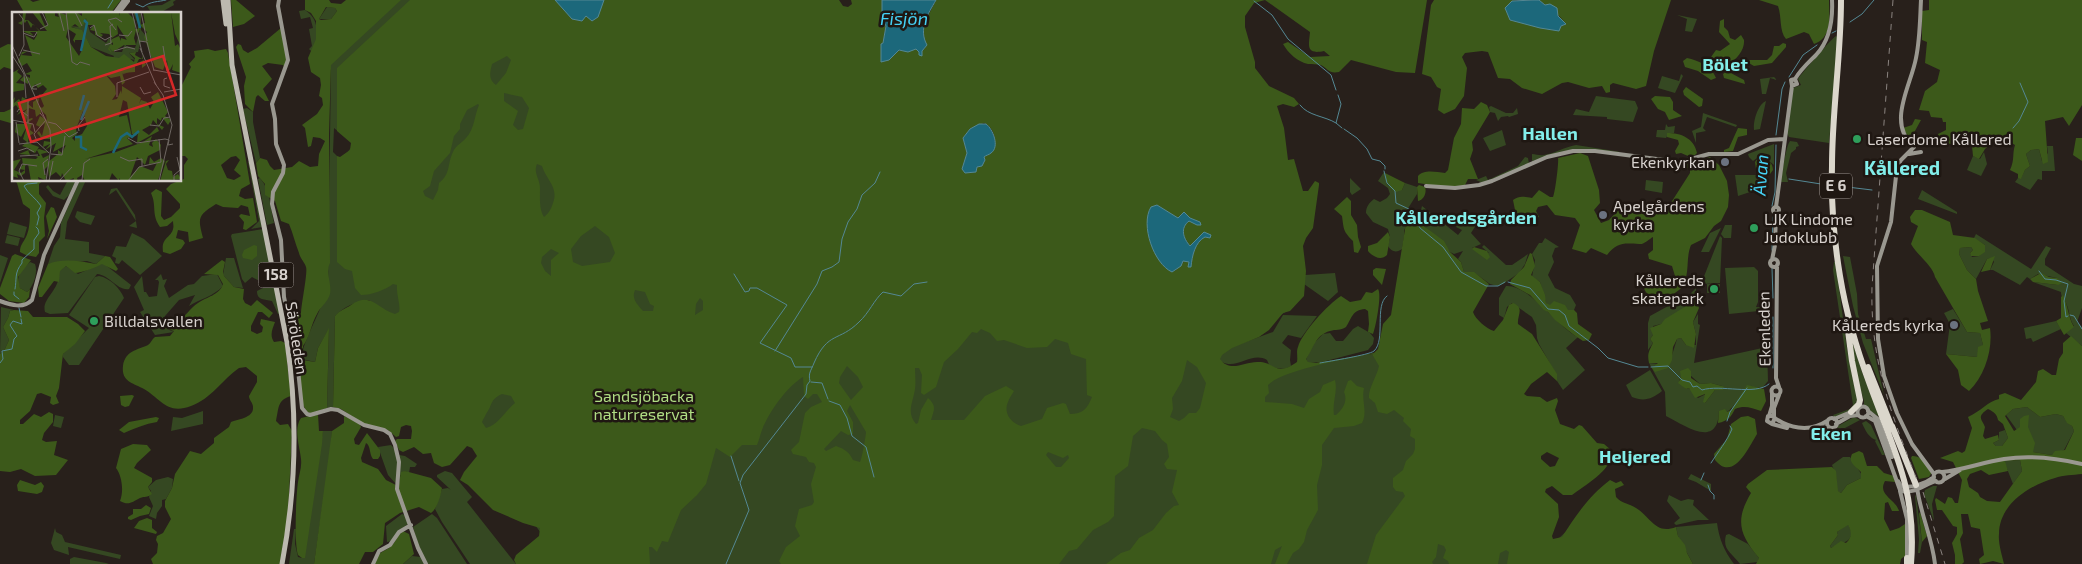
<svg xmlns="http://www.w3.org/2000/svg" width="2082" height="564" viewBox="0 0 2082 564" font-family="'Exo 2',sans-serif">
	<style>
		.green { fill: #354822; fill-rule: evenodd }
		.forest { fill: #3c591a; fill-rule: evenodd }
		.water { fill: #1c687b; stroke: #548894 }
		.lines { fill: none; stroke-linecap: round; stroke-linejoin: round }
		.stream { stroke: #548894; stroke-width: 1 }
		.secondary { stroke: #9a9890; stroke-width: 4 }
		.primary { stroke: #bcb9af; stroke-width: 5 }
		.highway { stroke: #dbd7cc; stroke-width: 6 }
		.rail { stroke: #8a837f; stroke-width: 1; stroke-dasharray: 6 6; stroke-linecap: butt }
		.leisure-dot { fill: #2e9e5b; stroke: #1f1712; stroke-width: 2 }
		.worship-dot { fill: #6b7280; stroke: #1f1712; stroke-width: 2 }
		.labels { text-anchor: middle; stroke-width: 5; stroke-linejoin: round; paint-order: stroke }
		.shield { fill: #1f1712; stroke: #a09995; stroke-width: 1 }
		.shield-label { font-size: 15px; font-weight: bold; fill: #d7d1cd }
		.poi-label { font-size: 16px; fill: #d7d1cd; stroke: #1f1712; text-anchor: start }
		.street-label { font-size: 16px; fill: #d7d1cd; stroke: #1f1712 }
		.park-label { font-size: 16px; fill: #b0dd84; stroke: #1f1712 }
		.water-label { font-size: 18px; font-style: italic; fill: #45d1f5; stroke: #1f1712 }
		.neighbourhood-label { font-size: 18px; font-weight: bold; fill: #82eeea; stroke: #1f1712 }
		.quarter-label { font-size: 19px; font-weight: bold; fill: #82eeea; stroke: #1f1712 }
		.inset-river { fill: none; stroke: #1c687b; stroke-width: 2.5 }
		.inset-road { fill: none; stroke: #6e6762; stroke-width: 1 }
		.view { fill: #d62828; fill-opacity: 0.15; stroke: #d62828; stroke-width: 2.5 }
		.inset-edge { fill: none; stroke: #d7d1cd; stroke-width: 2.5 }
	</style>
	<rect width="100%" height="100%" fill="#28201b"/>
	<!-- green -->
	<path class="green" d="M171,0H176L173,2L174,5L158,14H152L147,6L162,5Z
		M349,0H616L581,197L1275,123L1304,217L1301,289L1287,311L1247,336L1240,344L1273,332L1283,315L1317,316L1301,338L1288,335L1282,343L1291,350L1290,360L1291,366C1284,371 1277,368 1270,367L1267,360C1252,351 1237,370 1222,362L1216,366L1285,374L1298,366L1372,354L1547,539L1556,541L1595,504L1677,564H549L552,548L369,300C355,302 345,306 335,316L333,407L327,408L329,329L318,348L315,362L302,359C302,349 305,344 308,336C317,314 330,294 328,269L331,70L309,49L312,46L309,29L313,28L310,17L301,19L299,11L305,10C316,17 318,27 316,39ZM334,128L354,144L338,164L337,156L333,152Z
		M327,7L335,8L337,11L331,19H319Z
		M1677,15L1697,19L1692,32L1685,31L1687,19Z
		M1836,36L1838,38L1829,143L1789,137L1787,133L1793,88L1801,85L1798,79C1800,75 1833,37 1836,36Z
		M1681,74L1683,76L1675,93L1658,88L1662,76L1679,81Z
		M1774,77L1777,80L1770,78L1766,94H1762L1760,79Z
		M1596,96L1635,101L1638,108L1633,122L1607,119V117L1573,115L1576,109L1589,112Z
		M1766,101L1760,129L1754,130C1753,121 1758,104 1766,101Z
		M1491,106L1506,113H1513L1517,108L1518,114L1509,117L1508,116L1501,117L1498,121L1495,113L1490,112L1489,107Z
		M247,108L253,112V122L260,158L256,163L243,109Z
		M1703,113L1737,125L1736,127L1707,117L1703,128L1706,131L1696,133V143L1692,131L1701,127Z
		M1666,124L1668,127L1675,126L1674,133H1669L1666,138L1656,137L1657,130H1665Z
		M1502,130L1506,145L1490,151L1483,138Z
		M1790,141L1797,142L1799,146L1796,147V149L1791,153L1786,173L1788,182H1781C1782,173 1786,146 1790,141Z
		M1774,144V165L1767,159L1757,158L1753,161L1749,157L1748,154Z
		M1576,145L1621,152L1580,150L1532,161V154C1536,154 1540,156 1544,155C1556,153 1564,147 1576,145Z
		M2047,146H2053L2055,171H2042V180L2038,179L2030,190L2015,182L2018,178H2021L2025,170L2030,166L2026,154L2031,150L2039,149L2042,161L2048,153Z
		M1984,152L1987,164L1981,176L1967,170L1973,156L1980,159Z
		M1525,157L1528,158L1529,164L1483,183L1476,180L1486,176L1488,180L1518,166Z
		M248,162H249L262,227L251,229L259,221Z
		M1384,172L1388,185L1402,190L1405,183L1417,187V194L1407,210V223L1404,231V237L1402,249C1397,253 1391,252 1388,246L1390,237L1388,229L1373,222L1366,213C1366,207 1369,203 1374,199L1380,202L1387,198L1390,194L1388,188L1378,181Z
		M1735,175H1757L1763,177L1759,184V192H1750L1738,196Z
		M260,178C271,191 270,207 274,223L267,225L258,179Z
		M1350,178L1361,189L1352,195L1350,192Z
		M68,180H76L69,195L64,200L53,196L46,187L48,185L53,191L60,195Z
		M80,180H86L67,222L65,239L89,242V253L105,256L96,264L87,261L48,264L54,246L60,237L61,223Z
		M1646,180L1663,182L1662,193L1645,190Z
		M117,188L135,215L137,228L129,226L136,221L116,190L109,195L111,189Z
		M1922,190L1957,212V214L1918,199Z
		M1422,206L1458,235L1462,230L1456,227L1461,219L1474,218L1478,222L1471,233L1481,244L1472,248L1489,253L1482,247L1484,245L1506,265H1512L1528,254L1525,264L1519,273L1503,284L1497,286L1490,284L1476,274L1464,272L1461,262L1458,259L1463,251L1454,254L1450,252C1441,240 1425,230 1419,218Z
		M77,211L95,216L91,225L80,222L75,217Z
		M10,222L27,227L24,238L7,234Z
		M1725,225H1732L1731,238H1724L1721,234Z
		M1721,228L1709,252H1701L1710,233Z
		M263,229L280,313L278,314L272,301C265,299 257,301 257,291L263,288V283L252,277L245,283L242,279L231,236L232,234Z
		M132,233L144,239L162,256L140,275L122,260L119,264L115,263L116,258L112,256L116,246L126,247Z
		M1976,234L2031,269L2046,246L2051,248L2045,259V265L2074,284L2082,286V308L2077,322L2082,327V346L2066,333L2074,326C2069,319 2070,311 2066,303C2064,297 2061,298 2061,292L2033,282L2058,285L2057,278L2038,274L2030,279L2027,277L2020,285L1993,270H1990L1994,262L1992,258L1987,259L1976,279L1967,270L1959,254L1960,248L1971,247L1973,250L1970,253L1972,257L1979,256L1985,245L1974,238Z
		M7,235L20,238L18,246L5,243Z
		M1720,236L1722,238L1720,283L1701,284Z
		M1545,238L1559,247L1555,248L1552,256L1554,262L1548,275L1555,288L1570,295L1576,305L1574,310L1568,311L1547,306L1540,282L1532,277L1535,260L1532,254L1539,243H1542Z
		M0,255L8,258L0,283Z
		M1843,256L1850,257L1857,294L1858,314L1866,339H1871L1884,395L1863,343L1853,306Z
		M226,258H234L243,288L234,287L223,275Z
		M30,262L35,264C38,272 34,286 27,292L20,288C15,276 22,269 30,262Z
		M1834,262H1835C1843,307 1845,355 1858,399L1852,409L1835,418L1833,415L1850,409L1853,405L1833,270Z
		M103,263L131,285L129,289C117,291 110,275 97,274L68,313L50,314L45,312C41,298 61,290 59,271L66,266L78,274Z
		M1754,267L1758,271V302L1756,307L1770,308L1769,310L1729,314L1725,268Z
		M1335,273L1338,292L1328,301L1304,284L1305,275Z
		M161,274L163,280L167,279L164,286L169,298L188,285L194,284L202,276L217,274L223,286C214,296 200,299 189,306L195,295L179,300L165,316L166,323H154L174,332L155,335L140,312L144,310L134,287L142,276L144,292H146L149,297L157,296L159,282L158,280H155Z
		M99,276C110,278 120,288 124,298L79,365H69L63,357V354L89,328L69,315L95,277Z
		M1707,284H1720V293H1707Z
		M1506,286C1529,284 1557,327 1578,337L1566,348L1585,370L1563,390L1557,381L1556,374L1539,344L1537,338L1536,325L1532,317L1512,303L1507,307L1504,318L1499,315V298Z
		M1696,288V300L1661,324L1653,326V335L1650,339L1653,343L1648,350V323L1650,316L1690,294Z
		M1,307L14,310L10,311L8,318L3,327L9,340L4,351L0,354Z
		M1953,309L1967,332L1980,333L1983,345L1977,357L1946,354L1950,324L1944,313Z
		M1698,314V324L1700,325L1694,363L1767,347L1768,381L1763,387L1756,388L1750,386C1740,393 1737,405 1727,412L1719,411C1718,450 1684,425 1666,416L1665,392L1649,363L1669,365L1677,339L1681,338L1686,345H1696V334L1693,322ZM1690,375L1700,384L1711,383L1722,386L1719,390H1715L1705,403L1704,399L1706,394L1698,398L1689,388L1686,389L1679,380Z
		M2056,321L2061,329L2033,342L2031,338L2026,339L2024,328Z
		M1358,326L1370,333L1374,338L1373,344L1368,350L1322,362L1308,363L1306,359L1314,343L1323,334L1330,333L1336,341H1343L1353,329Z
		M1850,334L1862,372L1880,417L1870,411L1869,408L1864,405V401L1857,378Z
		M1650,370L1662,391C1652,399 1644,402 1632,397L1626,385Z
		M2027,407L2040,417L2056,414L2063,416L2067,422L2072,426L2074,431L2064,450L2052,455L2033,452L2006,415L2013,409Z
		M203,411V424L171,431L173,417L182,418Z
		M55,415L64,417L61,428L53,426Z
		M1854,417L1860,420L1845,428H1837L1838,426Z
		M1866,421L1871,425L1885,455H1882L1875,441L1876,440C1869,438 1865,430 1862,423Z
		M2005,430L2008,438L2002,446H1996L1993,443L1999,440V432Z
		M323,431H332L331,448L314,564H289L294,529H296L295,544L298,557L302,558Z
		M391,445C401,455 398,471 396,484L388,475L378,447Z
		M399,455L405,456L417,464L415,467H410L409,473L405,471L400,476L398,485Z
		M1843,457H1850L1862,475L1861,478L1847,485L1841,493L1837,491L1836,475L1832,465Z
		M2020,460L2022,471L2013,484L2004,461Z
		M445,471L452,473L472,497L467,502L516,564H470L442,522L435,509L442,489L448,488L451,490L437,477V475Z
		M1691,474L1711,484V491L1696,482L1688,479Z
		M168,477L173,479L172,488L166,499L162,500V506L157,513L156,519L149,516L153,506L149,497L151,491L148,487L156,480Z
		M1933,486H1937L1932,504L1934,521L1924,494L1925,490Z
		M1669,495L1681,501L1688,499L1694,500L1693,505L1709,520H1698L1676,525L1674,523L1680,518L1667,501Z
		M1916,495L1922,542L1920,553H1918L1919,539L1915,496Z
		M402,514L405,515L408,524L397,532L393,541L387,542L386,526Z
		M432,514L437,518L467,564H427L420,551L413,527Z
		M1717,523C1719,538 1724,551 1734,564H1693L1678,536L1676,527Z
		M1848,524C1858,542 1843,542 1831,548L1830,546L1838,535L1837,532Z
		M55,528L56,532L62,535L65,542L121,555L120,559L68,547L69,555L54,550L51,543Z
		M1729,534L1748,544L1759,558L1758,562L1740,564C1732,553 1722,550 1726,535Z
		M412,556L421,557L424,564H403Z
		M74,557L106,563L109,564H70V559Z"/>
	<!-- forest -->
	<path class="forest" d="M17,0H30L33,2L40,0H121L110,14H25Z
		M231,0H236L255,16L244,24L233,27Z
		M305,0H329L331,3L341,4L346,0H401L331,65L329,134L330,263C325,273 332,283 330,294C328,302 320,307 317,314C311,324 310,337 303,346V360L315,362L318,348L329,328L327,408L312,414L307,412L303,405L291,321L294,316L301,313C301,305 308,272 306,267C305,263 300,258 299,253C295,243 293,233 289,224L281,221L275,201L265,195V184L258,176L256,163L260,158L267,160L270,166L274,170L292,167L299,161L310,167L318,166L319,154L325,141L320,138L313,137L311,146L308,147L305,128L302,125L317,114L323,105L322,98L319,96L321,85L320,78L311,72L308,58L316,39V21L311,13L305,10ZM326,7L335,8L337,11L331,19L321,20L319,19Z
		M410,0H555L572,19L582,21L586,16L592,21L598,17L603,0H839L843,6L848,7L852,4L851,0H882L884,22L886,25L883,43L881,44V61L889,60L896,51L916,49L920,52L925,48L923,26L936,0H1427L1415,73L1396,72L1351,60L1339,72C1329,74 1328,69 1321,65C1317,64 1312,64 1308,64C1298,62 1288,53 1283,44L1288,42L1310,57L1330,56L1324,51C1305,55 1309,45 1310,32L1265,0L1254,3L1245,16V27L1255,62V68L1269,86L1294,98L1299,104L1294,107L1283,104L1277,106L1284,128L1288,160L1294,159L1303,191H1308L1315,181L1319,183V185L1313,228L1306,238L1303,246L1306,271L1304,296L1290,311L1283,313L1269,330L1259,337L1232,348L1222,355L1220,359C1230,373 1244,362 1257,362C1276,361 1274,378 1297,362C1298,356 1296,352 1298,347C1302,333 1328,304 1341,296L1350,302L1361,300L1366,292L1372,293L1378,289C1382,294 1376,326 1373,334L1368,332L1369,324L1368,311L1365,309C1352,310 1352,318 1346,327C1340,331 1336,329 1330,331C1315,335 1314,348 1306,359L1308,362L1316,363L1374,353L1378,349L1383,324L1391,315L1407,217L1409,215L1444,241L1450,252L1461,262L1464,272H1474L1489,284L1473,312C1475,319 1487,329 1494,331L1503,320L1509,305L1513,303C1525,308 1517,315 1518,324L1532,334L1557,374V381L1547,372L1531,384L1524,394L1527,396L1540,397L1547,402L1557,398L1558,401L1555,410L1560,424L1574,429L1579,425L1582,426L1597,443L1604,444L1611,450C1616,468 1585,485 1572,495H1563L1552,486L1546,489L1545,492L1558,504L1559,517L1552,536L1553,539L1562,537C1576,515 1589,496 1610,480L1616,483L1621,481L1624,485L1615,489L1616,497C1622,504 1629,503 1636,508C1651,517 1655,535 1676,527L1678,536L1685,545L1687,553L1693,564H1507L1509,552L1506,550L1500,553L1498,564H1449L1448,561L1443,558L1446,550L1444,546L1438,544L1436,557L1432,562L1433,564H1367L1376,535L1405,496L1403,492L1396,491L1393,487V478L1403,470L1406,461L1413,454L1415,449V439L1410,436L1411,429L1403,421L1404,418L1394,410L1387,414L1378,412L1375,403L1369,398C1368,389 1377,376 1379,366L1372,354C1349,358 1282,370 1268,385L1269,393L1265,397V402L1292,404L1304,408L1309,399L1320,392L1323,385L1335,380C1338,392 1332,402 1334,415H1336C1343,409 1348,401 1344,392L1348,381L1351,380L1357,386L1364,388C1361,400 1368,412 1362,423L1354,426L1334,428L1322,445V465L1317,485L1318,510L1307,530L1304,542L1299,549L1293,553L1287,564H1275L1282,546L1275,550L1271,564H1106L1121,553L1130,550L1139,538L1153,530L1166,513L1174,506L1179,505L1172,492L1177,470L1167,469L1164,464L1169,457L1167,444L1162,440L1155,431L1142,428L1133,436L1128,466L1115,476L1114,516L1108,522L1093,530L1077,549L1069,551L1059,564H781L779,561L786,547L800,536L795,526L799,509L812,505L814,502L811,484L816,467L814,463L809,462L806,457L793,454L791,450L799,442L805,413L811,407L822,402L817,394H813L808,399L804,396L803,377C788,386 773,407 765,423C761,430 760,438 757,445H742L730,457L716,448L706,484L697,495L681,510L668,542L662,541L657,552L652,547H649L650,564H516L514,560L516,555L539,536L540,528L523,523L493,510L468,485L460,480L464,472L477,456L472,448L467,446L450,465L442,467L434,463L431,453L423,454L414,447L403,452L399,450L395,441L397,439H411L412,431L411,426L406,425L401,427L399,436L396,437L388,430L364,424L341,409L333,407L335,316C340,310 345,309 351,305C371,291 377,309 395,314L399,312C401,305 396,295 397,285L393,284C385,290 372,295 361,295L355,288L352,271L345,269L337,262V156L340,157L350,150L351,143L337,131V68ZM507,56L511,60L506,73L496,85C488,79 490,73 492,64ZM504,93L522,97L529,108L523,129L518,130L513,125L518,111L504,101ZM478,104L479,105C474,116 475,128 466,138C462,143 456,145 453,152C447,164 451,174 439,183L438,190L433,200L425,196L423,191L430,186L434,171L450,153L454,136L460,129V124L467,110ZM984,123C995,128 998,143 991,153L986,154L984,157L985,161L982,166L977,167L976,172H969L962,168L967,153L963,138L970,129ZM537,164L542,166C546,180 559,187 553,203C551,209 549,213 544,217C539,209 540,198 540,188C540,179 533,173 537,164ZM1157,205L1178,218L1181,214H1186L1190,218L1200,222L1197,225L1189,221L1185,225L1183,234L1190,246L1198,238L1211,235L1210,238L1205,237C1195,243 1192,256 1191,266L1189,262L1185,261L1175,271L1167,269C1151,247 1143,235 1151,207ZM595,226L609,237L615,253L610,262L582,266L573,262L571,249L581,236ZM551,249L559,253L551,260V276L545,271L541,263L542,257ZM635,290L645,292L650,304L654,306L653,311H643C638,305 631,299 635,290ZM700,298L703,301V310L695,315L696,304ZM981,329L990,333L997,341L1004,340L1027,348L1047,347L1055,339L1068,343L1071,354L1086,359L1087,395L1092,397C1087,409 1083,414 1070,414L1066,404L1063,403L1047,408L1042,419L1021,426C1011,423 1003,413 1008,402C1009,398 1012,395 1014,391L1006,386L985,396L964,420H931C934,410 937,406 928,398L921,410L918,423L916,424C906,412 913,403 915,389C916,382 915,375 915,368H919L922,375L921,393L924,395L936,387L944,362L958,349L972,332L977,333ZM1187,360L1197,367L1206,383L1200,408L1196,413H1189L1184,418L1179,421L1170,417L1173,409L1172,398L1182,381ZM847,366L858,377L863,387L851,400L839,383L840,377ZM502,394L511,396L515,403C505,411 498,425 486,428L482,422C483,419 485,417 486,414C493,405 489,400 502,394ZM850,405L866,432C866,435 862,459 860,462L853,460C849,452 845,449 836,446L826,451L824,449L841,431L848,435L853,434V422L847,411ZM1048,452L1063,458L1068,455L1069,458L1061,467H1056L1046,455ZM1547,452L1559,458L1555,466L1550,467L1541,459V456Z
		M1434,0H1517L1512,1L1505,8L1510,20L1554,30L1566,24C1558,13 1549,8 1539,0H1671L1654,51L1646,86L1636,89L1613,83L1610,85V92L1606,93L1602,86L1589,88L1568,82L1562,83L1542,94L1522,88L1510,79L1498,78L1488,52L1482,51L1465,53L1462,57L1467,68L1464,96L1455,109L1444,114L1438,110L1441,89L1437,87L1431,77L1422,74L1431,5Z
		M1759,0H1829C1829,15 1833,38 1814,44L1809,34L1804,32L1786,39C1779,31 1782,17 1778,6Z
		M1929,0H2082V105L2069,126L2063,117L2045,121L2048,162L2043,164L2039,149L2031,150L2026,154L2030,166L2025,170L2021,179L2018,178V174L2010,170C2015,159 2012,154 2015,145L2003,138L1996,139L1985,149L1979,159L1973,156L1972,146L1939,143L1938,134L1946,130V122H1943L1942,118L1931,117L1929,111L1919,110L1925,91L1937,82L1940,70L1925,63L1927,42L1922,40V11L1929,10Z
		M1724,19V27L1728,31L1730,38L1735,40L1741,35L1744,40C1745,49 1737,60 1728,64L1711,57L1716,50L1720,51L1730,44L1719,32L1720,21Z
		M281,28L287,60L284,67L283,65L268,63L262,66L272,79L263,89L269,101H265L258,95L256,97L253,112L245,104L244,86L246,77L236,47L238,44L241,45L243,50L248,53L257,48Z
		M1783,43L1786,44V47L1772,63L1754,66L1747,62L1748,60H1767L1772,55L1774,46H1779Z
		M8,44L14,45V70L4,67L0,70V48Z
		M208,49L215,51L226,49L228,53L250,184L241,189L239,196L245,199L253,198L257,222L246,230L243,229L244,222L239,216L241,214L250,216L248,207L241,205L238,208L223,207L216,204C197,216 198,218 203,238L189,242L188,232L178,230L176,238L183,240L185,243L181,249L170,254L163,252C161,237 171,238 173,229C174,226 173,224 173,221L167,226L160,227C151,214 157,206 151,193L156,189L162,192L161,216L164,220L171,217L180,208V204L166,189L171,184L184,179V165L188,159L185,156H180V94L182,93V85L191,67L189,64L195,57L194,51ZM236,156L240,160L234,170L241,176L234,180L227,178L221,165L231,157Z
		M1687,58C1698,60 1712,67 1716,78L1711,80L1698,71L1685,67L1683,61Z
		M1727,71L1744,80L1745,84L1724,78L1723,74Z
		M1686,87L1703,99L1702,106L1699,107L1684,95L1683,91Z
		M1655,96L1670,97L1673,102V110L1682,116L1669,120L1665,112L1658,109L1651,99Z
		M1481,102L1487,105L1490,112L1472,142L1473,150L1470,159L1478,179H1468L1464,187H1444L1418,183V176C1424,169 1436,172 1445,173L1448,170L1454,138L1461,124L1462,108L1474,109Z
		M11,109L14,112V124L0,120V112H4Z
		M1915,119L1921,120L1910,140L1903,128L1912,125Z
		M1738,128L1747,129V135L1738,137L1733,151L1724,152V150L1729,148Z
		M1667,133C1681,133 1694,138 1697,153L1695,155L1688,156L1681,153L1676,154L1675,151L1679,144L1678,140L1667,137Z
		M2076,138H2082V161L2073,155Z
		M1580,153L1588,156L1599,190L1600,203L1594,210L1601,223L1609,220L1622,206L1667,209L1690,173V169L1683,167L1682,165L1710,157L1719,165L1727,181L1729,195L1728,207L1721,221L1714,226L1705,238L1691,245C1685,259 1691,275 1681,288C1678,292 1670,295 1666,300C1655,300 1645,296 1643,285L1645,282L1675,276L1672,266L1649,259L1648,254L1653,250V237C1649,239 1644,245 1639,244C1624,243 1617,242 1607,255L1591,248L1586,253L1572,249L1580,225L1575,218L1555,215L1547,205L1538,207L1536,211L1539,217L1530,220L1523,215H1516L1513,200C1520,195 1524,197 1532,198L1539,190L1550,197H1553C1555,194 1559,162 1558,158Z
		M1759,157C1767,157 1773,163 1773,170L1770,174H1764L1756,169L1755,162Z
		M1385,173L1405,183L1402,190L1396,192C1389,189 1385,180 1385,173Z
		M14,180H44L39,184V194L46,203L44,218L45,236L39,242V253L36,257L26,255L20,252C20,245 23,243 26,237C30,229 30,217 30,209L23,204L17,183Z
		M1419,185L1425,187C1427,192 1424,200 1418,201L1417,187Z
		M1347,197L1351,201V215L1357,225L1358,237L1361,247L1358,253L1354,252L1353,241C1343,231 1344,230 1342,216L1334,209Z
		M51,207L54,208L57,217L47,239L49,231L46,216Z
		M1915,210H1922L1950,222L1953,235L1975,238L1985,245V252L1979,256H1971L1970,253L1973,250L1971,247L1960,248L1959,254L1967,270L1976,279L1978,291L1988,321L1980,323L1982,330L1990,328C1993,349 1985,376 1969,391L1961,385L1958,370L1946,354L1977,357L1978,347L1983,345L1980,333L1967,332L1935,277C1933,266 1917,255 1911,244L1918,226L1911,222L1910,217Z
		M1388,232L1390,237L1387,255C1381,261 1373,257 1368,251V246L1377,243Z
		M254,245L257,246V256L252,260L243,258L242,255L244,250Z
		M1474,247L1487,251L1490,257L1487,260L1472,249Z
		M1530,253L1532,254L1535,266L1531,275L1540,282L1545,295L1546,303L1550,305L1554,301L1565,305L1568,310H1574L1577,313L1578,324L1592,334L1589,340L1583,341L1574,335L1555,320L1548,312L1544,310L1530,295L1510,284L1511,280L1524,267Z
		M15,254L31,260L18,277L20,288L27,292L30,289L29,297L24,303L9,301L0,294V288L12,256Z
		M105,256L110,257L118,269L116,271L102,264C97,267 81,273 75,273L66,266L60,271L59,282L54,281L42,297H39L38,288L48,264C64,258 79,261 96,264Z
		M1995,256L1990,270L1981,272L1987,259Z
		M222,260L225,262L223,272L224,276L234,287L244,289L243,299L245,303L251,306L257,300L273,313L269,318L262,312H258L251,326V331L257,334L262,332L263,327L260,324L261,319L275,322C273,328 269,335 274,342L281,341L285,343L291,396C277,400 279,408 276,421L280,425L288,424L292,431L288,516L280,564H153L151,559L157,553L158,544L156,540L157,536L163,533L171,519L165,507V501L172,488L175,474L190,451L201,454L214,443V438L229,427L231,422C238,419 254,418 253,407C253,403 249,400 249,396L257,382V376L246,367L239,368C223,379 211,399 191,406C167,415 161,399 144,389C134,383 121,382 123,366C125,351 137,350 148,345C151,343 152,339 155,337L170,336L174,331L164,328L166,323H177C185,317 190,308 198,303C206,297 220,295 223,284L218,275L204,274Z
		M1376,268L1386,269L1382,285L1373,275V270Z
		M2041,273L2049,277L2057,278L2062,283L2058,285L2033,282L2030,279Z
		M2063,295C2068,305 2068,317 2074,327L2064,335L2056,321L2061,318V297Z
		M1696,300L1699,308L1693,322L1696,334L1694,348L1686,345L1681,338L1677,339L1673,347L1672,360L1668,368L1655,372L1652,368L1658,363H1649C1647,354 1649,351 1653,343L1650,339L1653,335L1650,328L1661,324L1665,319Z
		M14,310L28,311L33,317H67L78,324L85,331L75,344L63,354L59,388L56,396L59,403L53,405L50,403L51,397L41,393L37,394L30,411L20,420V424H23L34,414L41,417L49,412L53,414V422L44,433L42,440L46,442L57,441L54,455L68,460L56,475L35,476L21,469L10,472L0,471V354L4,351L9,340L3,327L8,318L10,311Z
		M2071,336L2082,346V474C2073,475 2063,475 2055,478C2030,485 1999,504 1999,534C1998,543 2002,555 2004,564L1993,561L1980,564L1979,559L1984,555L1980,529L1971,527L1968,514H1961L1963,533L1960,539L1964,562L1962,564H1955V555L1952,543L1957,534V527L1953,526L1942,510H1937L1935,500L1936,498L1945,504L1948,497L1952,498L1955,503H1958L1962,480L1953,462L1940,458L1958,451L1962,453L1965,451L1972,428L1968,417C1980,412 1988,401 1999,399V395L2005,393L2021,400L2036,382L2038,371L2043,369L2052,375H2056L2059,359L2063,353V343ZM2027,407L2040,417L2056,414L2063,416L2067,423L2072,426L2074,431L2065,450L2055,451L2052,455L2033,452L2035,443L2028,427L2029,415L2024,416L2020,419V427L2014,431L2005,416L2013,409ZM1988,409C1994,412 1997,414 1998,420L2003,424L2008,438L2002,446H1996L1993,443L1999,440L1998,435L1985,439L1983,436L1985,427C1982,419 1976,417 1988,409ZM2020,460L2022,471L2000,502L1987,501L1980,497L1978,493L1969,487L1967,479L1970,474L1981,470L1989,475L2008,471L2005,461Z
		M1688,368L1691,371V378L1700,384L1711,383L1722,386L1724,387L1723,390H1715L1705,403L1703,402L1705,394L1695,398L1689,388L1686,389L1678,383L1681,378L1680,371Z
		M1747,385L1764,389L1766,401L1761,411C1751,408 1745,405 1735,409C1731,417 1728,421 1718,423L1719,411L1725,409L1727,412L1731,410Z
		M132,395L134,396L129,406L125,407L121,405L120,396Z
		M318,414L319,431H323L322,444L305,558H302L298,555C294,543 296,496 298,482C299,474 302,468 301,459C300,447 293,429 301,418Z
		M344,416L359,423L361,427L354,439L355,444L359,445L367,433L380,450V456L378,459H373C369,454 371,446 366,443L361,458L362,462L378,469L386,480L396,485L399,483L401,472L405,471L431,478L442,488C441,495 437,509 431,513L419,507L400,513L385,523L383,544L373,552H365L359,564H314L332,431L344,423Z
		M1748,416L1755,419L1757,434C1748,449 1733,482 1715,460L1714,454L1727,439L1731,424L1741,417Z
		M156,417L159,418L157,422C145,424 135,428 124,433L119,430L129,422Z
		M133,444L147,445L151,450L137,463L134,468L152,478V482L148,487L152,494C147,498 145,496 140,498C132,502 129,506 120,501C124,491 122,476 116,468L121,449Z
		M1859,451L1863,453L1867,466H1877L1884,473L1894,476L1895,482L1885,481C1877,495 1896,499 1899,511H1892L1888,502L1885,503L1884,519L1890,531L1899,528L1905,524L1906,525V555L1901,559L1900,564H1756L1759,558C1739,534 1735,520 1751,493L1746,487L1748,484L1767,470L1832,467L1836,471L1838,491L1841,493L1847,485L1861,478V472C1855,466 1848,463 1852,454ZM1848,525C1852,532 1852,538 1846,543L1841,541L1831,548L1830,546L1838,535L1837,532Z
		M1912,456C1921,455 1928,465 1932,472L1929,477L1919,479L1911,458Z
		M20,480L35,485L41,482L44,486L42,492L37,494L18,491L17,485Z
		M146,505L151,508L149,514L140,516L131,520L128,519V517L133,514V509H141Z
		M1920,512L1927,536L1922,542L1919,514Z
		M147,518L152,520V528L157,532L156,534L134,528L139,521Z
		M403,531L409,534L414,554L403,564H374C382,546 383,555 393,544C397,540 397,535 403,531Z"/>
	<!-- water -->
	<path class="water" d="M555,0H604L598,17L592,21L586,16L582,21L572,19Z
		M882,0H936C928,14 918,29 927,45L922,51V56L919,55V52L916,49L908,52L899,50L889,60L881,62V44L883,43L886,26L882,18Z
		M1534,0H1539L1545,5L1550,4L1557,8L1558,16L1566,24L1561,26L1559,31L1540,28L1510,20L1505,8L1512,1Z
		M979,124H986C993,129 1000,147 991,153C989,155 986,155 984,157L985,160L982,166L977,167L976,172L965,173L962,169L967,153L963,138L970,129Z
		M1157,205L1178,218L1184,212L1190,218L1200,222L1201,225H1197L1189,221C1180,228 1183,238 1190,246L1204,232L1211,235L1210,238L1205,237C1195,242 1192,256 1191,267H1188L1189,262L1183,261L1181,266L1172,272C1154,264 1140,225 1151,207Z"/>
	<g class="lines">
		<!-- stream -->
		<path class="stream" d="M1254,1L1272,15L1288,39L1331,75L1336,90
			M136,4L143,7C151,1 158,2 166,0
			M108,8L113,0
			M1850,22L1862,14L1874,0
			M1832,33L1836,31
			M1789,77L1803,55L1817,45
			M1338,95L1341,104L1336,123L1342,128
			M1300,105C1308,116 1325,116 1336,123
			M2013,128L2019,121L2028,102L2020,83
			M1344,129L1357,138L1367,149L1372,159L1380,161L1385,166V169
			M1776,135L1782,89L1785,82
			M1384,171L1387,183L1395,191L1396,203L1411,210L1420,228L1443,247L1461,272L1486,286H1498L1505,282
			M1789,179L1821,184
			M1839,186L1872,190
			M1772,206L1775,192L1776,145
			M37,225L39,217L37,213L41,206C36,198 28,194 24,186L27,184L37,183
			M1772,250L1773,217
			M1772,268L1773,298
			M2039,271L2045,279L2056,280L2068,284L2064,301L2066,317L2068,316
			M734,274L745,292L749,291L750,288H757L787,305L760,343L791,358L795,367H812
			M1508,282L1530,288L1548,309L1559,310L1565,315L1569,326L1598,348L1608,358L1638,367H1648
			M15,289C17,279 14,273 22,263V260L34,249V240L39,233L38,229L36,227
			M14,292V295L19,299
			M19,308L21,317
			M2070,315L2074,316L2082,329
			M1773,317V368
			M775,351L817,284L822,271L832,267L839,262L842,239L848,222L857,209L862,195L875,183L880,172
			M0,363L3,359L2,351L12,349L14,339L17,336L10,325L13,321L22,324L21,319
			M1320,363C1330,361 1369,355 1374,351C1386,340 1374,305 1387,296
			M1651,367L1668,366L1682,380L1690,382L1693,387L1697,386L1702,390C1720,384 1755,396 1769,384
			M811,382L822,383L828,399
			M829,401L840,405L847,418L852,436L866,447L874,477
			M1727,421L1730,412L1747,388
			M731,456L739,481
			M1711,463C1718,452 1727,441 1732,429L1730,426
			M1701,480L1704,473
			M1708,485L1710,491L1714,495V499
			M726,564L749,510L740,483L743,475L806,394L807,385L810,381C808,373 811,371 814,363C828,331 839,342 859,322C869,313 874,300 883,292L901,296L914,284L927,282"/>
		<!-- secondary -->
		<path class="secondary" d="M279,0L278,6L288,60L272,104L275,119L276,144L284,165L283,173L273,192L272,204L281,240L284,297L297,360L302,408L307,414L310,415L331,409L338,410L364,425L384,430L390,434L395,445L399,462L397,489L418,548L426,564
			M1921,0C1920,19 1920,39 1916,58C1911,86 1886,123 1914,147L1901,160L1897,167L1891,222L1877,266L1878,339L1884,376L1897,413L1912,444L1934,474
			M114,14L124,0
			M118,14L128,1
			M1795,79L1797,84L1792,86L1791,80L1795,79C1801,69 1808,63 1816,55C1830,40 1833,20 1832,0
			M1909,154L1921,152
			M1426,186L1455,188L1479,185L1492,181L1547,157L1573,151H1595L1680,162L1709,154H1738L1768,140L1784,139
			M1773 210a3 3 0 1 1 6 0a3 3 0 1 1-6 0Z
			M1776,207L1792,86
			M1770 263a4 4 0 1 1 8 0a4 4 0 1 1-8 0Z
			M1772,260L1775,245L1776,213
			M1777,265L1776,378L1779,387
			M0,301C11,305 23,309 32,300L44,255L78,180
			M1771.5 391a4.5 4.5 0 1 1 9 0a4.5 4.5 0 1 1-9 0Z
			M1857.5 412a5.5 5.5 0 1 1 11 0a5.5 5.5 0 1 1-11 0Z
			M1868,411L1878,419L1892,457
			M1769,416L1772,406V393
			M1866,416L1875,421L1900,490C1911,496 1925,484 1936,481
			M1774,417V408L1779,395
			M1775,418L1772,424L1767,421L1768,416H1772C1787,428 1809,433 1827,421
			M1827 423a5 5 0 1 1 10 0a5 5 0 1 1-10 0Z
			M1834,419L1851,412
			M1772,424L1787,428
			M1836,424L1850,416L1858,415
			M1818,428L1829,427
			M1933.5 477a5.5 5.5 0 1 1 11 0a5.5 5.5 0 1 1-11 0Z
			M1942,472C1963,470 1983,462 2004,459C2030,455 2056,458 2082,464
			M1945,479L1960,470
			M1898,481L1901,486C1911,489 1926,483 1934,477
			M1917,487C1920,513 1932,537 1935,564
			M1900,491L1907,519V558
			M373,564L379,551L390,545L399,532L411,525"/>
		<!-- primary -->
		<path class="primary" d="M223,0L226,24
			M228,0L232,65L287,342C298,416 296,490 282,564"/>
		<!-- highway -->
		<path class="highway" d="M1841,0C1841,56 1832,111 1832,166C1831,203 1834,240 1840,276C1846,313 1857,350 1870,385C1894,451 1917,491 1911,564
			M1847,323L1852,361L1860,400L1859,404L1851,412
			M1868,367L1893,430
			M1892,426L1916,485
			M1907,558V564"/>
		<!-- rail -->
		<path class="rail" d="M1893,0L1872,287C1870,361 1891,413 1917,480
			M1923,492L1945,564"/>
	</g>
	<!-- markers -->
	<g class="leisure-dot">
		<circle cx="1857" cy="139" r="5"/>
		<circle cx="1754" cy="228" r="5"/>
		<circle cx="1714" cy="289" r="5"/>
		<circle cx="94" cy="321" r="5"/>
	</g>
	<g class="worship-dot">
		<circle cx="1725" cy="162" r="5"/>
		<circle cx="1603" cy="215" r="5"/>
		<circle cx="1954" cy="325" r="5"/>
	</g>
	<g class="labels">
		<!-- shield labels -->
		<g class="shield">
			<rect x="1820" y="173.5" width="32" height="25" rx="4"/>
			<rect x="258.5" y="262.5" width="35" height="25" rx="4"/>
		</g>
		<g class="shield-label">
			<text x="1836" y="191">E 6</text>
			<text x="276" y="280">158</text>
		</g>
		<!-- poi labels -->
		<g class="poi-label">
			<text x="1867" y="145">Laserdome Kållered</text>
			<text x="1715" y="168" text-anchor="end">Ekenkyrkan</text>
			<text x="1613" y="212">Apelgårdens<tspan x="1613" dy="18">kyrka</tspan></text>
			<text x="1764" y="225">LJK Lindome<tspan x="1764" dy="18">Judoklubb</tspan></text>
			<text x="1704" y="286" text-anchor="end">Kållereds<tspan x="1704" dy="18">skatepark</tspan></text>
			<text x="104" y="327">Billdalsvallen</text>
			<text x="1944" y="331" text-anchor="end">Kållereds kyrka</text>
		</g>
		<!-- street labels -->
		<g class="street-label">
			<text transform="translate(1764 329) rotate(-91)" y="6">Ekenleden</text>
			<text transform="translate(297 338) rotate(81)" y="6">Säröleden</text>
		</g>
		<!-- park labels -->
		<g class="park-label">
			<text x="644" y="402">Sandsjöbacka<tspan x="644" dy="18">naturreservat</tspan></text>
		</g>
		<!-- water labels -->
		<g class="water-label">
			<text x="904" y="25">Fisjön</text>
			<text transform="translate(1761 175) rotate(-86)" y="6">Ävan</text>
		</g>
		<!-- neighbourhood labels -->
		<g class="neighbourhood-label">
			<text x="1725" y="71">Bölet</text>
			<text x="1550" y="140">Hallen</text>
			<text x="1466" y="224">Kålleredsgården</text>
			<text x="1831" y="440">Eken</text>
			<text x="1635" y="463">Heljered</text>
		</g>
		<!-- quarter labels -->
		<g class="quarter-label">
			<text x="1902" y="175">Kållered</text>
		</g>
	</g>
	<!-- overview -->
	<g transform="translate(12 12)">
		<rect width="169" height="169" fill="#28201b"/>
		<path d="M121,0L129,2V18L134,24V29H129L126,40L117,41L123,48L118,47L122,58L107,64L91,63L102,44L79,35L70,19L58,14L69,15L74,6L78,20L94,31L97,26L101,30L98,34L101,40H110L115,26L114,34L123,36L124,33L128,17Z" fill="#354822"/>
		<path d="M20,0H27L33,14L36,13L32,0H43V4L47,5L45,0L55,3L54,0H64L70,4V0H107V4L108,0H115L123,8V17H126V13L128,17L125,24L124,18L122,26L124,33H112L101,40L97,35L100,42L96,37L97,35L99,32L101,33V30L98,32L100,27L107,24L109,29V26L115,28L105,13L106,22L100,26L97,22L88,21L91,23L89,25L83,23V19L78,18L82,13H75L74,6L72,12L68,16L63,12L59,15L70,18L79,35L94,44L107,46L112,42L122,50L123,46L117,41L124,40L123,43L130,47L131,43V47H127L125,51L132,48L134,53L130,56V51L123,53V60L110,61L113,70L110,73L108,64L99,66L94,63L103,74L104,82L100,88L105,87L109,78L110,82V74L129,86L127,92L129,88L135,90L138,97L142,90L139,85L146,80L156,100L153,104L159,108L156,113L150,105L149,109L145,106V112L152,115L150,118L141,108L139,113L130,118L137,123L145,115L147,119L125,131L126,120L124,124L120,122L115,90L111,88L107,105L115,103L120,125L115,126L121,132L73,147L104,140L131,130L140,124L137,133L141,135L140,131L144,127L149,133L148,138L136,144L133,153L125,145L118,165L128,154L141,159L145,151L137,152L138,145L142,150L149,146L153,149L146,168L109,169L107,166V169L100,161L97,169H73L70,163L65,166L66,169H61L62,166L54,169L50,161L49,165L44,160L37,165L36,154L32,158L34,165L33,168L26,165L27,169H19L16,152L13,154V161L9,164L5,162L6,166L0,164L1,149L9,147L2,158L9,161L13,158L7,157L11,153L10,146L24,147L26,145L23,144H28L25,138L27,137L37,140L29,142L31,146L37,143L36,150L46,142V138L50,141L54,133L41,140L44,131L33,138L38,132L31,135L32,129L39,130V127H30L25,121L27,119L30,124L33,111L28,115L24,113L28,104L35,108L34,103L28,97L29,101L24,105L23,98L17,96L14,110L17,107L20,106L21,107L15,111L20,112L18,118L22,121L17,124L16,131L27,135L23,141L16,138L18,143L7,142L19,137L10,134L15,130L11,127L15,114L9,125L3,120L4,112H13L11,102L15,97L5,103L8,99L4,93L0,96V89L3,85L2,91L7,87L9,90L10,85L18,89L16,92L21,96V90L27,86L26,93L30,96L32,94L27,82L30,83L35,77L31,73L26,76L23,72L20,78L16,67V72L8,68L12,64V68L14,64L18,66V63L13,62L20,59L15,51L10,54L6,50L10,40L16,39L9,43L20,44L13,23L22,28L25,23L24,20H18L22,24L10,19H27L21,12L19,16L15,8L13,11L11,9L10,13L6,11L10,9L11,1H14L13,8H16L28,19H35ZM56,17L64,22L61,28L63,31V28H71V36L67,44L54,25ZM71,99L75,114L70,122L63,125V129L60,126L65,122L64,117ZM131,0H159L163,34L166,32L169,38V61L160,58L161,52L158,58H156L155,48L151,58L143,55L132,25L135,20L128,13L133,11ZM159,0H169V35L163,22ZM7,57L5,60L10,64L4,71L12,72V78L0,80V61ZM157,148L154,152L156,158L160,159L161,165L166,162L169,167L148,169L154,149Z" fill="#3c591a" fill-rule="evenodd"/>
		<path class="inset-river" d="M124,0L128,16M69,39L75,11L72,8M68,98L72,83M69,108L77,89M63,125H69V135L75,138M101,141L109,125L115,121L120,125L127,119"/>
		<path class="inset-road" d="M47,0L52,19M54,0L60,50L65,53L68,50L78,53M63,0L70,14M120,0L130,40M129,0L135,29M7,2L11,7L12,33L7,44M78,16L82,13L85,23L93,28L100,24M28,17L36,13L30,0M104,18L96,8L104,6L110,10M11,21L22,25L25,20M107,23L116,24L120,19M127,29L135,30L142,59M0,33L38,118L39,135L34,169M93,33L99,31L98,14L101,12M151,34L155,59M128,36L144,73M11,38L28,42M102,39L115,35L123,37M0,43L12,62L14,86M142,58L169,63M155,66L152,67V74L158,76M142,70L151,83L160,113L147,169M128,75L132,82L139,80M25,77H21L20,75L29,71M152,80L169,77M105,85V71L137,60M5,100L7,97L16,104M0,108L21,112L23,120M4,110L7,131M36,110L44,112L57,125L66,120M16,111V88M138,113L147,114L152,106L158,105M67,119L66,114L73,105M116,126L125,131L153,127L157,128L156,133L161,132M147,127L149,150M25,129L22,122L34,108L28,101M7,132L25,130L37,141M6,139L15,136L22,140M39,142L50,143L53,124M8,144L26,143M108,145L117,149L130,147V154M10,152L7,159L12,169M10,152L25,154M33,163L31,151L36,147M37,169L41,149M47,169L60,155M61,169L70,168L72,151L78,147M116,169L127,155L149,150M162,169V163L168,158L165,145"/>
		<path class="view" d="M151,44L164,83L19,130L7,91Z"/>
		<rect width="169" height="169" class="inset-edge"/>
	</g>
</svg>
